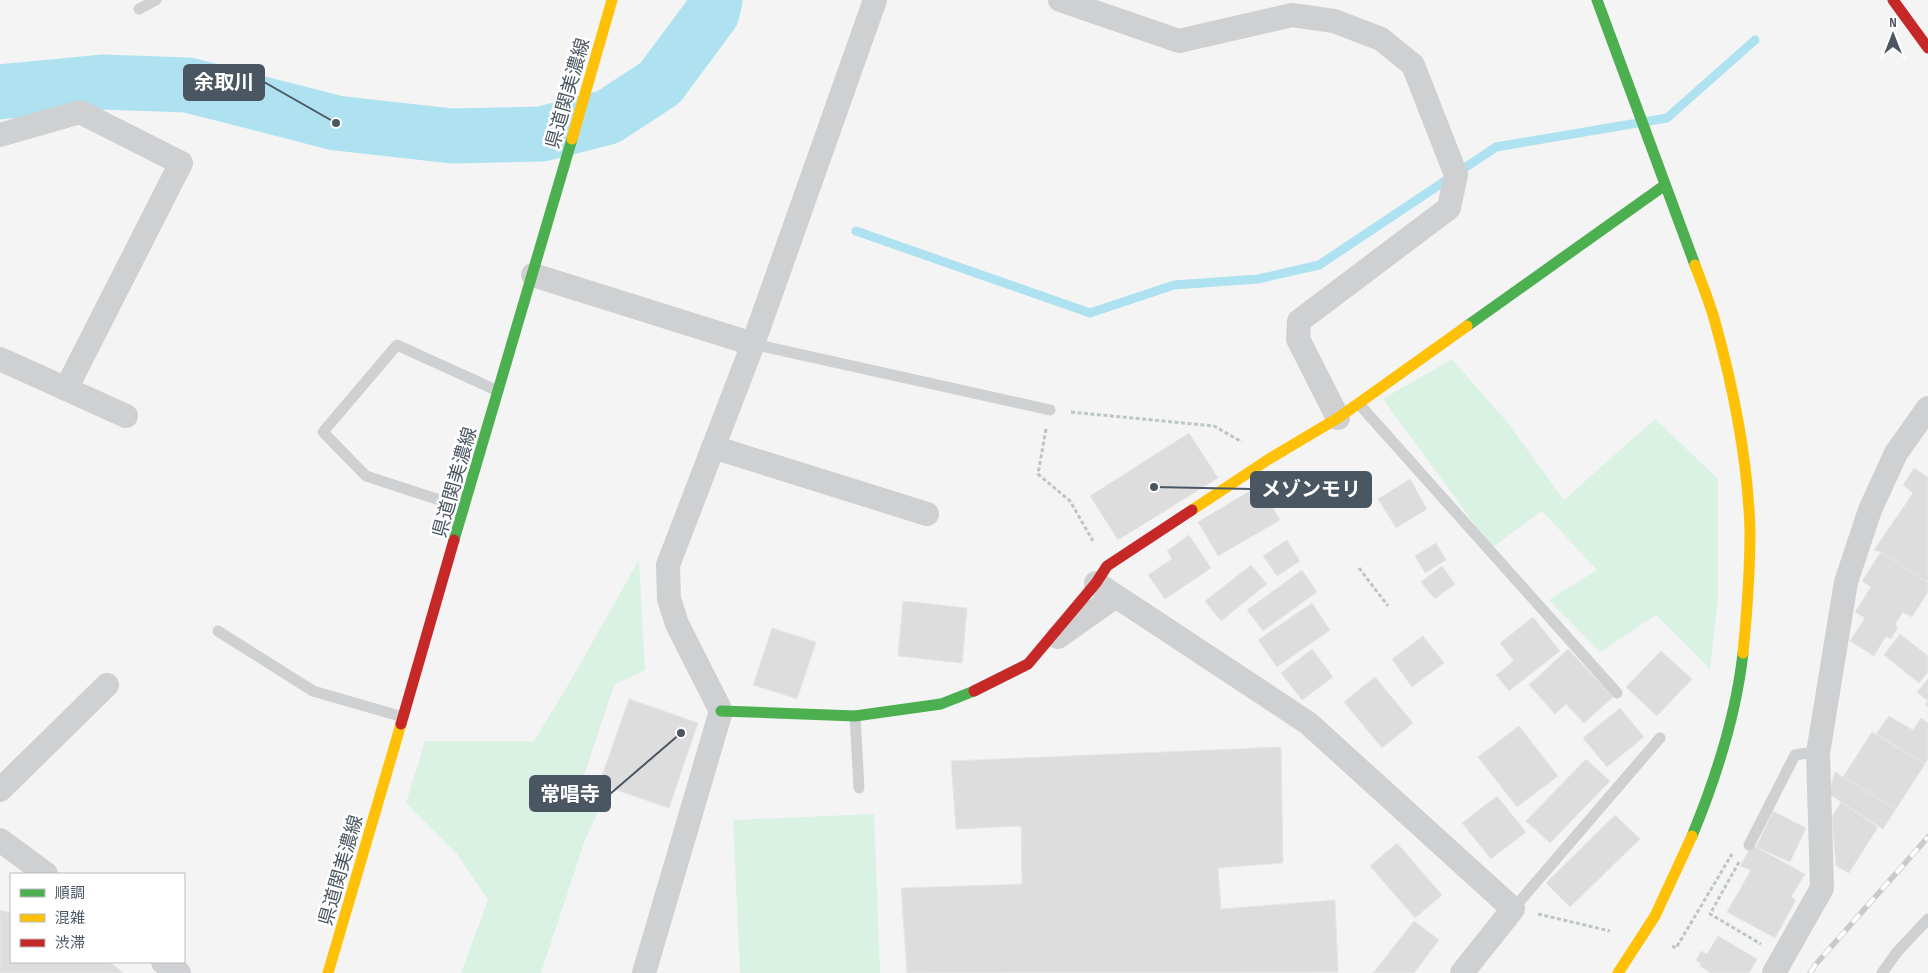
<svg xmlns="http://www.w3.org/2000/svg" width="1928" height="973" viewBox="0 0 1928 973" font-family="'Sofia Sans Condensed','Noto Sans JP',sans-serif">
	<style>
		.green { fill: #d9f2e3 }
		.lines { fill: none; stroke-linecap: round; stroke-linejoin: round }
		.stream { stroke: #aee2f0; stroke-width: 9 }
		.river { stroke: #aee2f0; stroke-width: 55 }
		.building { fill: #ddddde; stroke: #e5e6e7 }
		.path { stroke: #bcc7c4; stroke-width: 3; stroke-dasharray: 4 2.5; stroke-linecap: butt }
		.lane { stroke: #ced0d2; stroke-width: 11 }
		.street { stroke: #ced0d2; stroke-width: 24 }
		.fast { stroke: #4caf50; stroke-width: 11 }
		.slow { stroke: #ffc107; stroke-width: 11 }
		.jam { stroke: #c62828; stroke-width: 11 }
		.rail-casing { stroke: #c9cacc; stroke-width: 5.5 }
		.rail { stroke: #fff; stroke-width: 4; stroke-dasharray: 11; stroke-linecap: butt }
		.labels { text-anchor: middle; stroke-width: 5; stroke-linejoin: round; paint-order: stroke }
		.street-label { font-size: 19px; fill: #4a5661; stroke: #fff }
		.leader { fill: none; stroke: #4a5661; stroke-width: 2 }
		.callout-dot { fill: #4a5661; stroke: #fff; stroke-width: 2 }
		.callout { fill: #4a5661; stroke: #4a5661; stroke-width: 2 }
		.callout-label { font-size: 20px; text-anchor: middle; font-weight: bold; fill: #fff }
	</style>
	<rect width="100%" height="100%" fill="#f4f4f4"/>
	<!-- green -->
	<path class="green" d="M1452,359L1507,422L1564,500L1655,419L1718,479V599L1710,669L1656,615L1600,652L1549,600L1597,570L1542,511L1492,548L1383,399Z
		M639,560L645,670L614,685L581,784L604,799L585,840L541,973H461L488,900L457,854L406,803L425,741H534L567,687Z
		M874,814L880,973H740L733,820Z"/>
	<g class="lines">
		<!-- stream -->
		<path class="stream" d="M856,231L1090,313L1174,285L1258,279L1319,265L1496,147L1667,118L1755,40"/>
		<!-- river -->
		<path class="river" d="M0,92L102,82L188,85L336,123L452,136L542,134L608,117L660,83L712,13L715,0"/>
	</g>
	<!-- building -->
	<path class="building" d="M1189,433L1218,478L1118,540L1090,496Z
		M1914,468L1928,477V583L1881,552L1874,550L1913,493L1903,485Z
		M1410,479L1427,509L1396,528L1378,499Z
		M1260,485L1280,520L1218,556L1198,522Z
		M1189,535L1211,568L1165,599L1148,575L1172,559L1167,551Z
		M1287,540L1300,561L1277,576L1263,556Z
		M1436,543L1446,560L1425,573L1415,556Z
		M1881,552L1928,583V592L1912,617L1903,612L1895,624L1898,627L1891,639L1886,636L1874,656L1850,641L1865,618L1855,612L1871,587L1862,581Z
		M1251,565L1267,584L1221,621L1205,601Z
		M1442,566L1455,584L1435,599L1421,582Z
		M1302,570L1317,592L1263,631L1247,610Z
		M903,601L967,608L962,663L898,656Z
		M1312,603L1330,630L1277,667L1258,640Z
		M1533,617L1560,651L1509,691L1496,675L1514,661L1500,643Z
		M772,628L816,642L797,699L753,685Z
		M1900,634L1928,656V672L1919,683L1884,655Z
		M1423,636L1444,663L1412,687L1392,659Z
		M1312,649L1333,677L1302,700L1281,673Z
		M1568,649L1613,697L1584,723L1566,704L1555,714L1529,685Z
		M1661,651L1692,679L1657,716L1626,687Z
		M1375,677L1413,723L1382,748L1344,702Z
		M1928,679V707L1925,704L1928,701L1917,692Z
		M629,699L698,723L669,808L599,784Z
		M1620,708L1644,737L1607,767L1583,738Z
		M1889,716L1913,730L1921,718L1928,723V759L1925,764L1876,734Z
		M1519,726L1558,776L1517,807L1478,757Z
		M1872,732L1925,764L1896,809L1843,777Z
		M1281,747L1283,863L1218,868L1221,909L1335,900L1338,972L907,973L901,888L1022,884L1021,826L956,829L951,761Z
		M1586,759L1610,781L1550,843L1526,821Z
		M1835,772L1896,809L1883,829L1829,794Z
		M1497,796L1526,832L1491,859L1462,823Z
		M1841,802L1878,827L1849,873L1836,866L1832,817Z
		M1773,811L1806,828L1790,862L1756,847Z
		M1615,815L1640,839L1570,907L1546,883Z
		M1397,843L1442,895L1415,918L1370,866Z
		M1752,845L1805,874L1791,897L1796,900L1775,938L1727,912L1751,870L1740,866Z
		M0,910L11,913V962H110L123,973H0Z
		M1414,921L1439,940L1414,973H1373Z
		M1718,936L1757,959L1749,973H1711L1700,966L1701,964L1696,960L1701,951L1707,954Z"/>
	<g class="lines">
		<!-- path -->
		<path class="path" d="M1071,412L1214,426L1242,442
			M1046,429L1038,474L1070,501L1093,541
			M1359,568L1388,606
			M1739,862L1710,914L1761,944
			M1538,914L1610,931
			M1672,946L1676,948L1732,854"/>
		<!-- lane -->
		<path class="lane" d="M139,9L156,0
			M753,344L1050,410
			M1359,404L1617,693
			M464,508L366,476L323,432L397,345L498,391
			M218,631L313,691L403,717
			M855,716L859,788
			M1749,845L1795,755L1819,751
			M1513,909L1660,738
			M1882,973L1897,952L1928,919"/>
		<!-- street -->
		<path class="street" d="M1060,0L1179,41L1292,15L1334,21L1381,39L1413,65L1456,175L1449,208L1299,321L1298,339L1338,418
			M0,135L80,112L181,163L66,389
			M533,275L753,344
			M0,359L126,416
			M713,447L927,514
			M1096,583L1308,723L1513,909L1462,973
			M1058,637L1116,596
			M0,790L107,685
			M0,840L46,874
			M163,962L179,973
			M644,973L721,711L677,624L669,599L668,565L753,344L875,0
			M1774,973L1822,888L1818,753L1846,582L1870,510L1896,453L1928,408"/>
		<!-- fast -->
		<path class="fast" d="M1597,0L1695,265
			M1467,326L1665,185
			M454,540L572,139
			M721,711L855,716L941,704L974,691
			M1692,836C1716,778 1736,716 1743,653"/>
		<!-- slow -->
		<path class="slow" d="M572,139L612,0
			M1695,265C1702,284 1710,303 1715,322C1734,390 1748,461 1750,531C1750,572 1747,612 1743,653
			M1192,510L1269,459L1338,418L1467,326
			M328,973L401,724
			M1618,973L1655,916L1692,836"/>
		<!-- jam -->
		<path class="jam" d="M1893,0L1928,48
			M974,691L1028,664L1096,583L1107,566L1192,510
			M401,724L454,540"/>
		<defs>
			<path id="rail" d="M1810,973L1816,964L1928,837"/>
		</defs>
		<!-- rail casing -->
		<use href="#rail" class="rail-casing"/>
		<!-- rail -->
		<use href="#rail" class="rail"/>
	</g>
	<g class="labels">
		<!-- street labels -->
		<g class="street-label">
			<text transform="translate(567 93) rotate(-74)" y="7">県道関美濃線</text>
			<text transform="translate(454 482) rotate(-74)" y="7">県道関美濃線</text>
			<text transform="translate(340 870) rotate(-74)" y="7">県道関美濃線</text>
		</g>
	</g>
	<!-- callouts -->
	<path class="leader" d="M336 123L264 82M1154 487L1251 489M681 733L610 794"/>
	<g class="callout-dot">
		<circle cx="336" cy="123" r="5"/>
		<circle cx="1154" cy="487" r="5"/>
		<circle cx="681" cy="733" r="5"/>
	</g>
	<g class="callout">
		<rect x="184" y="65" width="80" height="35" rx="5"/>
		<rect x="1251" y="472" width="120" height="35" rx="5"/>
		<rect x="530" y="776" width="80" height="35" rx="5"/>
	</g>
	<g class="callout-label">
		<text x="224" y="89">余取川</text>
		<text x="1311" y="496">メゾンモリ</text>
		<text x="570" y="801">常唱寺</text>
	</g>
	<!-- legend -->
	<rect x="10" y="873" width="175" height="90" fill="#ffffff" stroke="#b7bbc0"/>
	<rect x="20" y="889" width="25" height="8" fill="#4caf50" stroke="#b7bbc0"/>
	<text x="55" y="898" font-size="15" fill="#4a5661">順調</text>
	<rect x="20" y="914" width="25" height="8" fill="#ffc107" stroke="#b7bbc0"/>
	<text x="55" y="923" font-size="15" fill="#4a5661">混雑</text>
	<rect x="20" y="939" width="25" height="8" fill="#c62828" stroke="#b7bbc0"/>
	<text x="55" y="948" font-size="15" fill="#4a5661">渋滞</text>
	<!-- north arrow -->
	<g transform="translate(1893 35)" stroke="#ffffff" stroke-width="4" paint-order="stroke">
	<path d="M0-4L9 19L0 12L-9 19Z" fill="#4a5661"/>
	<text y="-8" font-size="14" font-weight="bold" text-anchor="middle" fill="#4a5661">N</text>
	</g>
</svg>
